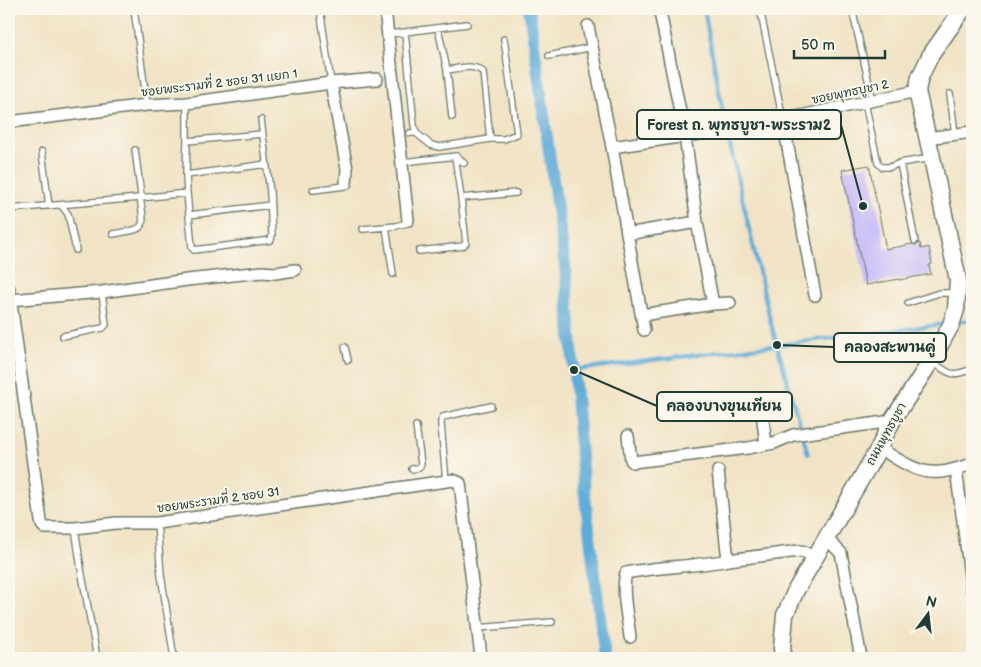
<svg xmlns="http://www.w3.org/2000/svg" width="981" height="667" viewBox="0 0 981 667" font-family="'Balsamiq Sans','Playpen Sans Thai',sans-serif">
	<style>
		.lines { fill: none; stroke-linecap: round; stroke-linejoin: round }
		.stream { stroke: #5facd8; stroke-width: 4 }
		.canal { stroke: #5facd8; stroke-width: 12 }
		.building { fill: #bdb0fb }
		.service-casing { stroke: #687767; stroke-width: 8 }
		.minor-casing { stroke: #687767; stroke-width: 14 }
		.secondary-casing { stroke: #687767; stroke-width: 19 }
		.service { stroke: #fff; stroke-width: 5.5 }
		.minor { stroke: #fff; stroke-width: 11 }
		.secondary { stroke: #fff; stroke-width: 16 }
		.labels { text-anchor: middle; stroke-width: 4; stroke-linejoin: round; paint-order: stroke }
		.street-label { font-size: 12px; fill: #1f3d34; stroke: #fbf7ec }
		.leader { fill: none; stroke: #1f3d34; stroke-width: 2 }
		.callout-dot { fill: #1f3d34; stroke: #fbf7ec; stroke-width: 2 }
		.callout { fill: #fbf7ec; stroke: #1f3d34; stroke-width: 2 }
		.callout-label { font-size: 14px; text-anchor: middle; font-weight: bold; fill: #1f3d34 }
	</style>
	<rect width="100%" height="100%" fill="#fbf7ec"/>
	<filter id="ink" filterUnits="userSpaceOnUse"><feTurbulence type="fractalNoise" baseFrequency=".02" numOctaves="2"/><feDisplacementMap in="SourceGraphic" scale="10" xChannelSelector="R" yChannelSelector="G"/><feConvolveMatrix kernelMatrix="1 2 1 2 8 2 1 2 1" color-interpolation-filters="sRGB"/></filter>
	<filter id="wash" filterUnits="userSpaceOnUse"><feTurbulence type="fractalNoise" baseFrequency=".0096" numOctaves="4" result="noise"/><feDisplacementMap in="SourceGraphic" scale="20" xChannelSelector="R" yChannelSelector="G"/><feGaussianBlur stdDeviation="1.12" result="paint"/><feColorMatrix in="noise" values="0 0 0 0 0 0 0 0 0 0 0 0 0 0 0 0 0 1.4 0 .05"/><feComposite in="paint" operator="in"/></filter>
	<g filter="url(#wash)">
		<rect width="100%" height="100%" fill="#f1e3c5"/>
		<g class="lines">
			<!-- stream -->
			<path class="stream" d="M704,9L724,119L771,324L808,454
				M956,322L972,320
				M574,370L946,324"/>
			<!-- canal -->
			<path class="canal" d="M529,9L565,265L583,480L605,658"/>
		</g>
		<g id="blocks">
			<!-- building -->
			<path class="building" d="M869,165L886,249L912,244L916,245L920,243L921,249L929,247L932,264L929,265L931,274L899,280V279L866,285L842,170Z"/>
		</g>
	</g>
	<g filter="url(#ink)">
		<use href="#blocks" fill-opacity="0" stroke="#687767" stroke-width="1"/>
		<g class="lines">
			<defs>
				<path id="service" d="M134,9L147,105
					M320,9L331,83
					M760,9L783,120
					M852,9L873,101
					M438,28L447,70C458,69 474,63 483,72L490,139
					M388,34L405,32
					M549,56L592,47
					M447,70L452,117
					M950,94L955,134
					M187,103V141
					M865,103L878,163L882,167H890L900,163
					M410,133H416L414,125L405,32L467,24
					M416,133L431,145L439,147L490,139H504L517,134L504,39
					M42,152L49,206
					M402,162L457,156L464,163
					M186,175L267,164
					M313,190L345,186L346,183
					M187,193L192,248L194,250L271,240L272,235L270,192L261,120
					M461,198L516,193
					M61,205L68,214L76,250
					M9,209L140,198L141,195L135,150
					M189,215L271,205
					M386,227L393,274
					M363,229L396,226L407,223L408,220
					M113,234C145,228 146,232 140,198L187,193L186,175L187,141L262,134
					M915,241L900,163L931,158
					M419,251L463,246L466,243L461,198L455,156
					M908,303L939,293H957
					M63,336L103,328L106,325L102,292
					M345,347L348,360
					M933,362C951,375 951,377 972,369
					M412,469L419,468L421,464L416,426
					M446,481L441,424V421L443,417L491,406
					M157,523L161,575L174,658
					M75,528L81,569L97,658
					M477,628L552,622"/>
				<path id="minor" d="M385,9L408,220
					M660,12L685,136L697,222L713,304
					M588,26L612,147L644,330
					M331,83L377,79
					M783,120L815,295
					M9,122L147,105L187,103L331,83L347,169L346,183
					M927,138L972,132
					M612,147L759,125L917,91
					M627,234L697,222
					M9,289L41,521L42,525L45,528H75L116,523H157L453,480L460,483L481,657
					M10,300L102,292L187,280L262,272L275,273L295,270
					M642,315L713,304L730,303
					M762,413L766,444
					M628,436L631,460L633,462L748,448L774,443L793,435L892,421
					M879,448C898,459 917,475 941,472C951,471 962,467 972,464
					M956,469L972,590
					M718,471L728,560L799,551L805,552L814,558
					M826,538L841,553L861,658
					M630,637C628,619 621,591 626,573C660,566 694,567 728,560"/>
				<path id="secondary" d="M783,658L782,648L785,615L796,590L879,448L892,421L931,361L951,325L956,309L958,280L932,158L917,91L920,77L930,56L963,9"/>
			</defs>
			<!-- service casing -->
			<use href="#service" class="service-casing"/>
			<!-- minor casing -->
			<use href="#minor" class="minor-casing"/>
			<!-- secondary casing -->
			<use href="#secondary" class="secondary-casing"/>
			<!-- service -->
			<use href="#service" class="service"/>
			<!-- minor -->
			<use href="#minor" class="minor"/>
			<!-- secondary -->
			<use href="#secondary" class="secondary"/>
		</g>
	</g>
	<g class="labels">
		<!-- street labels -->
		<g class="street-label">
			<text transform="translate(219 83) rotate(-7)" y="4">ซอยพระรามที่ 2 ซอย 31 แยก 1</text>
			<text transform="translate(850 92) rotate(-12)" y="4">ซอยพุทธบูชา 2</text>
			<text transform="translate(886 434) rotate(-61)" y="4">ถนนพุทธบูชา</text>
			<text transform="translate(218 500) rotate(-8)" y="4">ซอยพระรามที่ 2 ซอย 31</text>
		</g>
	</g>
	<!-- callouts -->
	<path class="leader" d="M863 206L841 125M777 345L834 347M574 370L657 406"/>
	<g class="callout-dot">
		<circle cx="863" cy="206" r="5"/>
		<circle cx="777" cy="345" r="5"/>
		<circle cx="574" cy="370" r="5"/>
	</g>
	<g class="callout">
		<rect x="637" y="110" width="204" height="29" rx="5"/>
		<rect x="834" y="333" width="112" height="29" rx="5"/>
		<rect x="657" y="392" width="135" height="29" rx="5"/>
	</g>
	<g class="callout-label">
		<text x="739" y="130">Forest ถ. พุทธบูชา-พระราม2</text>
		<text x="890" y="352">คลองสะพานคู่</text>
		<text x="724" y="411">คลองบางขุนเทียน</text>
	</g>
	<!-- margin -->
	<rect width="981" height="667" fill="none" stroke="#fbf7ec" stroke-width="30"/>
	<!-- north arrow -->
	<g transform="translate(928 614) rotate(15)" stroke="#fbf7ec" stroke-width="4" paint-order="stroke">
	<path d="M0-4L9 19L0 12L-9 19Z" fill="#1f3d34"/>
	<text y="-8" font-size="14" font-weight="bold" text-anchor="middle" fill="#1f3d34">N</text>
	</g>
	<!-- scale -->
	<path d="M794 50v8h91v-8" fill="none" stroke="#1f3d34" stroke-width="2.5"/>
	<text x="801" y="50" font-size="15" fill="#1f3d34" stroke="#fbf7ec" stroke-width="4" paint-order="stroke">50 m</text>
</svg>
